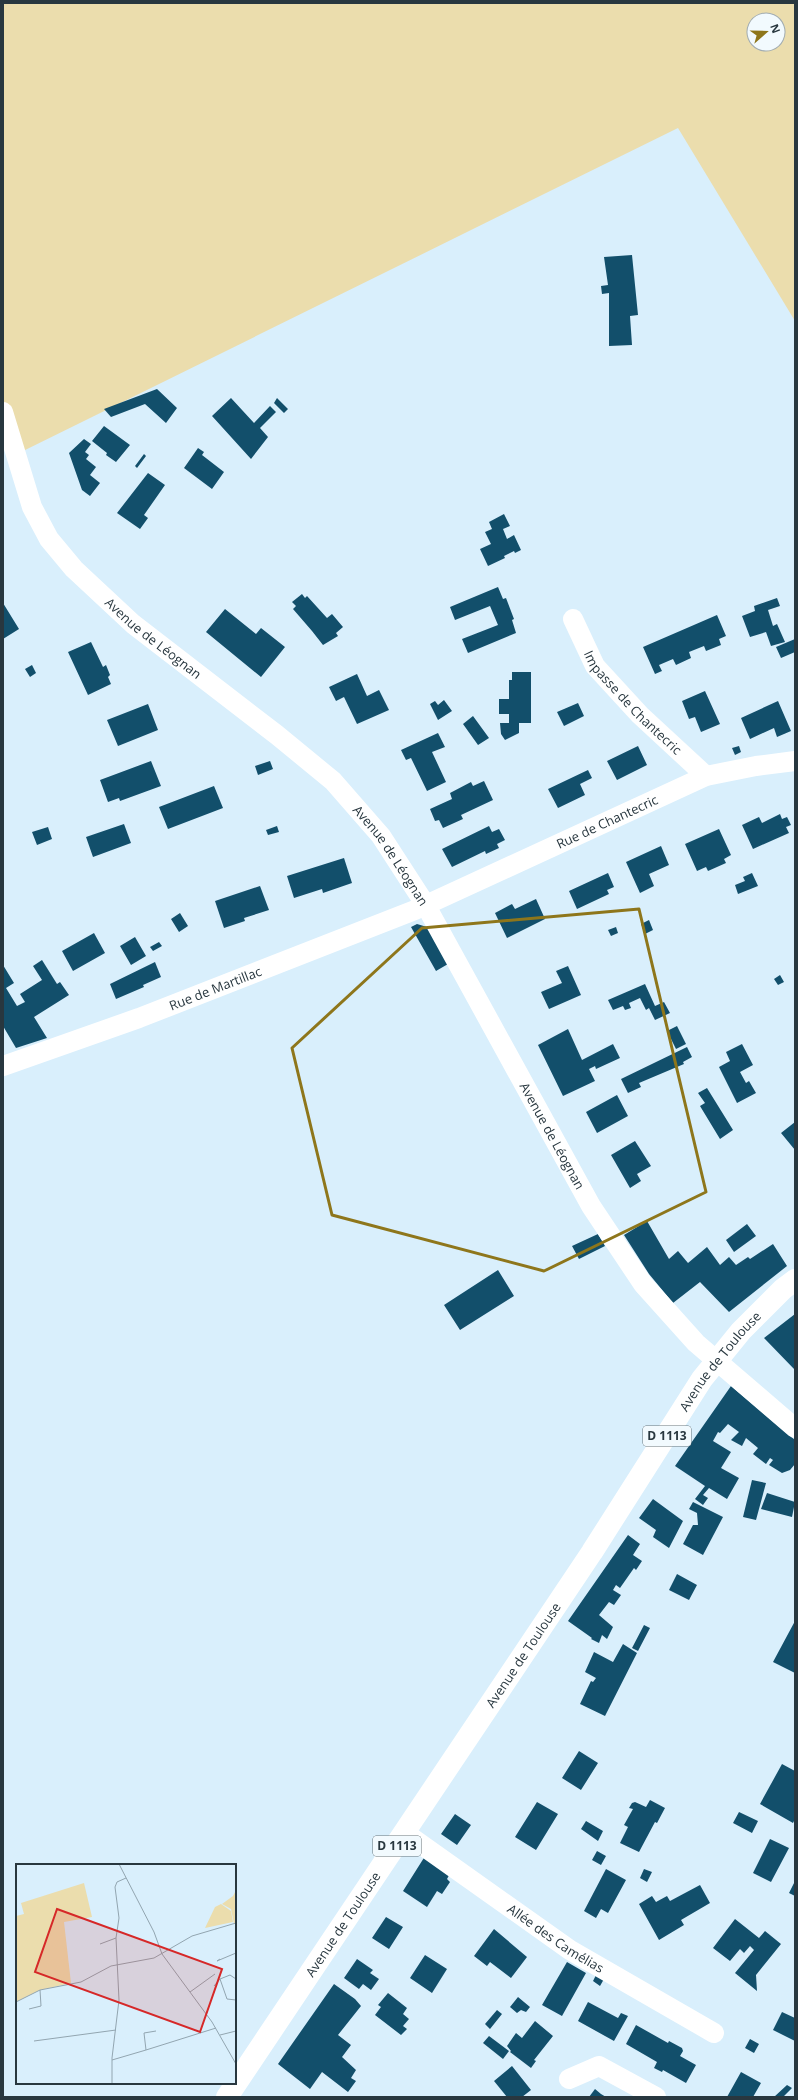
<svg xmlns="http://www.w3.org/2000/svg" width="798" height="2100" viewBox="0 0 798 2100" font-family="'Open Sans',sans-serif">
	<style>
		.green { fill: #ebddad; fill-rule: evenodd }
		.building { fill: #124f6b }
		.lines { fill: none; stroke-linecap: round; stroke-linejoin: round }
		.minor { stroke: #fff; stroke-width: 20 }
		.major { stroke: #fff; stroke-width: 22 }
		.marked { fill: none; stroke: #8e761b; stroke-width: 3; stroke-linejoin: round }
		.labels { text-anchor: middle; stroke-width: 4; stroke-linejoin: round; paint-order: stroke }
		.shield { fill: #f2fafe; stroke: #657278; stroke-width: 1 }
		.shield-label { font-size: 12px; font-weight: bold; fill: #28373f }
		.street-label { font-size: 13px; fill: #28373f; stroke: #f2fafe }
		.inset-road { fill: none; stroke: #92a5b0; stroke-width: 1 }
		.view { fill: #d62828; fill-opacity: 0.15; stroke: #d62828; stroke-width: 2 }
		.inset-edge { fill: none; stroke: #28373f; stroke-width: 2 }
	</style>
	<rect width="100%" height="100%" fill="#d9effc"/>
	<!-- green -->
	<path class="green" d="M3,3H795V321L678,128L17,454L3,412ZM754,20H778V44H754Z"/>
	<!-- building -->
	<path class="building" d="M632,255L638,315L630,316L632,345L609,346V293L602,294L601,286L608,285L604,257Z
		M157,389L177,408L166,423L145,404L111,417L104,409Z
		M231,398L254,423L270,406L276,412L260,428L268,437L251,459L212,416Z
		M277,398L288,409L284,413L274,403Z
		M104,426L130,445L116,462L106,455L107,453L92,441Z
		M84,439L91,444L85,452L89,455L86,459L96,467L90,475L100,483L90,496L82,490L69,453Z
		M198,448L204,452L202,455L224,472L212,489L184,468Z
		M144,454L146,456L137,468L135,466Z
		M148,473L165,485L144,515L148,518L140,529L117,513Z
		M504,514L510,526L503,529L507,539L514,535L521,550L515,553L514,551L504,556L505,558L488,566L480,549L491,544L485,532L492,529L489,522Z
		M498,587L503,599L506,598L514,619L512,620L516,633L468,653L462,639L498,625L490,606L455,620L450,607Z
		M302,594L305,598L307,596L327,618L332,614L343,627L336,633L338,636L323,645L312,631L293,609L296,606L292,602Z
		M777,598L780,606L768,610L773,626L777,624L785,642L771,646L766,632L750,637L742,616L755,611L754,606Z
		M3,603L19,629L3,639Z
		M225,609L256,634L261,628L285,647L261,677L206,632Z
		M717,615L726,636L719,639L721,645L706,651L704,646L689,652L691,658L676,665L673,659L659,665L662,671L655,674L643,647Z
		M795,639V652L781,658L776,647Z
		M91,642L103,667L106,665L110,675L108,677L111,684L88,695L68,652Z
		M32,665L36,673L30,677L25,669Z
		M512,672H531V723H519V733L505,740L501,734L500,723H509V714H499V699H509V680H512Z
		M357,674L367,696L379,690L389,710L357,724L344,697L336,701L329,687Z
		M705,691L720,724L701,732L695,717L689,719L682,701Z
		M444,700L452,711L438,720L430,704L435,701L438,705Z
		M778,701L791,731L777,737L774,728L750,739L741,718Z
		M578,703L584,716L564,726L557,712Z
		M148,704L158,730L118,746L107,720Z
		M473,716L489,738L478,745L463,724Z
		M438,733L445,747L432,752L446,782L427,791L411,758L406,760L401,750Z
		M638,746L647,765L617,780L607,761Z
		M739,746L741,752L735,755L732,748Z
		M151,761L161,786L120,801L119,798L108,802L100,780Z
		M270,761L273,769L258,775L255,766Z
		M588,770L592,778L580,784L585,795L558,808L548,789Z
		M484,781L493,800L461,815L463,819L443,828L439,820L435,821L430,809L452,799L450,793L471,782L473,786Z
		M214,786L223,808L168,829L159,807Z
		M780,814L782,819L787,817L791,825L786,827L789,833L753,849L742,825L759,817L762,823Z
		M124,824L131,843L93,857L86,837Z
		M277,826L279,832L268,835L266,830Z
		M489,826L492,832L499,829L505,840L497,844L499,848L486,854L485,851L452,867L442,849Z
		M48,827L52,839L37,845L32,832Z
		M719,829L731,855L724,859L726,863L708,871L706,867L697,871L685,844Z
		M661,846L669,865L649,874L654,886L640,893L626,862Z
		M344,858L352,883L323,893L322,889L294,898L287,876Z
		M608,873L614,887L607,890L609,894L577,909L569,891Z
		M752,873L758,886L738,894L735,885L745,881L743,877Z
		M260,886L269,910L244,918L245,921L224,928L215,901Z
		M536,899L545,919L507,938L495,913L512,904L515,909Z
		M180,913L188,926L179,932L171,919Z
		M649,920L653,930L645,934L641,924Z
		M417,924L427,927L448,964L436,971L411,927Z
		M616,927L618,933L611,936L608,930Z
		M94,933L105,953L73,971L62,951Z
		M135,937L146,956L131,965L120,946Z
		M159,942L162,946L153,951L150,947Z
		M42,960L57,984L60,982L69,995L34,1017L47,1038L16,1048L3,1026V965L14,983L6,988L17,1006L25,1002L20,994L42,980L33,966Z
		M155,962L161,977L143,985L144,987L116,999L110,984Z
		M568,966L581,995L549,1009L541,992L562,983L556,971Z
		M780,975L784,982L778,985L774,979Z
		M645,984L655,1006L664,1002L670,1013L655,1020L649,1008L646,1010L640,998L629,1003L631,1008L625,1010L623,1006L613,1010L608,1000Z
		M677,1026L686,1044L676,1049L667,1031Z
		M568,1029L582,1060L613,1044L620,1058L596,1069L595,1066L589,1069L595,1081L563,1096L538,1045Z
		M742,1044L753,1065L740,1072L746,1083L749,1081L756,1093L737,1103L719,1067L730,1061L726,1052Z
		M687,1047L692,1057L683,1062L684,1064L639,1083L641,1087L628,1093L621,1079Z
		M707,1088L733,1130L720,1139L700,1106L705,1103L698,1093Z
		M617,1095L628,1116L597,1133L586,1112Z
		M795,1122V1150L781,1133Z
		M635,1141L651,1166L637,1174L641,1181L630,1188L611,1155Z
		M647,1221L669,1259L678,1251L688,1263L707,1247L720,1265L729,1257L736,1265L748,1257L750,1259L773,1244L787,1266L729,1312L700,1282L673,1303L649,1274L624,1235Z
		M747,1224L756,1236L734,1252L726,1240Z
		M598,1234L605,1246L579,1259L572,1246Z
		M498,1270L514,1296L460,1330L444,1305Z
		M795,1314V1370L764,1338Z
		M731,1386L795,1440V1464L790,1470L782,1473L769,1465L773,1460L770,1458L766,1464L753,1454L758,1448L746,1438L742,1446L731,1440L739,1432L728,1424L720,1433L718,1432L713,1441L731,1452L721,1468L739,1478L727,1499L709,1488L703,1495L708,1498L703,1505L695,1499L705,1486L675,1466Z
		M752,1480L766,1483L756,1520L743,1517Z
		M767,1493L795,1502L792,1517L761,1509Z
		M653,1499L683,1521L669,1548L653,1537L656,1530L639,1518Z
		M693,1502L723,1517L703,1555L683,1544L693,1525H698L697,1513L689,1509Z
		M628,1535L640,1544L633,1555L642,1561L636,1570L634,1568L620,1588L616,1585L613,1590L621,1595L614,1605L609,1602L599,1615L613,1627L607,1639L602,1635L599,1643L591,1639L592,1638L568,1621Z
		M677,1574L697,1585L689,1600L669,1590Z
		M795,1621V1673L773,1662Z
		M644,1625L650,1628L638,1651L632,1648Z
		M623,1644L637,1653L605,1716L580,1704L591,1681L593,1682L596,1678L585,1672L594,1652L613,1662Z
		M579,1751L598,1763L581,1790L562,1778Z
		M782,1764L795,1771V1819L793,1823L760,1804Z
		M650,1800L665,1808L657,1823L655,1822L639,1852L620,1843L628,1827L624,1825L633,1809L629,1808L632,1803L635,1802L646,1807Z
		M537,1802L558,1814L536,1850L515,1837Z
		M739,1812L758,1821L752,1833L733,1823Z
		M455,1814L471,1825L457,1845L441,1834Z
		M586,1821L603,1831L598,1841L581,1829Z
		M770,1839L789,1848L771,1882L753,1873Z
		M597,1851L606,1856L601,1865L592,1860Z
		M427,1853L452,1870L447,1879L450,1882L442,1894L437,1891L427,1907L403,1891Z
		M606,1869L626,1880L608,1913L601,1909L596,1918L584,1911Z
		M644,1869L652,1872L647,1882L640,1878Z
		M795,1881V1896L789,1893Z
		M700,1885L710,1903L681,1920L684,1925L659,1940L639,1904L652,1896L656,1902L667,1896L670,1901Z
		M386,1917L403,1927L389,1949L372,1938Z
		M735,1919L759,1938L765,1931L781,1944L756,1975L757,1991L735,1973L754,1950L750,1946L744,1953L740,1949L730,1961L713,1948Z
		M494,1929L527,1957L511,1978L490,1962L487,1966L474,1956Z
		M425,1955L447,1969L432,1993L410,1978Z
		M357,1959L373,1970L370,1973L379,1979L371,1990L363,1984L359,1989L344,1978Z
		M567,1962L586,1973L562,2016L542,2005Z
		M596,1975L604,1979L600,1986L593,1981Z
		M334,1984L355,1999L361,2006L338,2035L351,2045L342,2057L356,2070L351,2078L356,2081L348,2092L322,2072L310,2089L278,2064Z
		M388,1993L407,2008L403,2014L409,2019L403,2026L407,2029L401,2035L375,2015L381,2007L378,2005Z
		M518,1997L530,2007L526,2012L521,2010L517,2013L510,2007Z
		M588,2002L618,2018L621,2013L628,2016L614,2041L578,2021Z
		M497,2010L502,2014L490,2029L485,2024Z
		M782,2012L795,2018V2041L773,2030Z
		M535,2021L553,2036L534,2060L536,2061L531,2068L510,2052L511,2051L507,2046L516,2033L522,2038Z
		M636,2025L668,2043L669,2041L682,2048L683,2051L680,2056L696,2065L686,2083L663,2070L662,2072L654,2068L657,2062L626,2044Z
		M489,2036L509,2051L503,2059L483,2043Z
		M750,2039L759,2044L754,2053L745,2048Z
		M512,2066L531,2090L522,2097H507L494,2081Z
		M741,2072L761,2083L753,2097H727Z
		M787,2085L792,2088L783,2097H774Z
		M595,2089L601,2094L606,2097H589Z"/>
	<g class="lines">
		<!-- minor -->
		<g class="minor">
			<path id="s1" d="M3,412L32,507L49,539L74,569L133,624L277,735L333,781L381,836L425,904L591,1206L643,1284L696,1343L795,1428"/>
			<path id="s2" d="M573,619L595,666L640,715L706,776"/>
			<path id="s3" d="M3,1066L139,1018L415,910L706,776L756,766L795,761"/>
			<path id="s4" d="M405,1833L570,1950L714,2033"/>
			<path d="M569,2079L599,2066L656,2097"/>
		</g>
		<!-- major -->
		<path class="major" id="s5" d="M227,2097L592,1552L702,1379L741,1331L783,1289L795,1280"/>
	</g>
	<!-- marked area -->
	<path class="marked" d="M639,909L706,1192L544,1271L332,1215L292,1048L422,928Z"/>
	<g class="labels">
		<!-- shield labels -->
		<g class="shield">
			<rect x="643" y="1426" width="48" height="20" rx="3"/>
			<rect x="373" y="1836" width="48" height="20" rx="3"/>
		</g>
		<g class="shield-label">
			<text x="667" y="1440">D 1113</text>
			<text x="397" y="1850">D 1113</text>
		</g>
		<!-- street labels -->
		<g class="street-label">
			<text dy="5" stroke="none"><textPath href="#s1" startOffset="280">Avenue de Léognan</textPath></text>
			<text dy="5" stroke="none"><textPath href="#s2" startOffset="104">Impasse de Chantecric</textPath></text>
			<text dy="5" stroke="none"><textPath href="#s3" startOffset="652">Rue de Chantecric</textPath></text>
			<text dy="5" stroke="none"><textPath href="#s1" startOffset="604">Avenue de Léognan</textPath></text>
			<text dy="5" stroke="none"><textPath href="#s3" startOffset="226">Rue de Martillac</textPath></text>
			<text dy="5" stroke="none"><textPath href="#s1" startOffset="928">Avenue de Léognan</textPath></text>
			<text dy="5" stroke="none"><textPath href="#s5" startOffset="886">Avenue de Toulouse</textPath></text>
			<text dy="5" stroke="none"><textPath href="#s5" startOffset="532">Avenue de Toulouse</textPath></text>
			<text dy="5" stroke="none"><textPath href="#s5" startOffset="208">Avenue de Toulouse</textPath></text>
			<text dy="5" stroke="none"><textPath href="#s4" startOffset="184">Allée des Camélias</textPath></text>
		</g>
	</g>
	<!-- overview -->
	<g transform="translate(16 1864)">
		<rect width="220" height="220" fill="#d9effc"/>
		<path d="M68,19L76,53L48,58L55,119L24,126L0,138V52L8,50L5,39ZM220,26V59L218,60L215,45L206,40L217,32ZM205,40L215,47L217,58L189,64L199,43Z" fill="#ebddad"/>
		<path class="inset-road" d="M103,0L138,68L146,90L196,158L220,200M84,80L100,74M204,95L201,97L220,89M204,115L211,135L220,136M198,122L204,115L214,111L220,115M174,128L199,110M0,138L24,126L65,118L95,102L138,94L176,72L220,59M13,145L25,142L24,126M204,171L220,167M18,177L100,166M130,186L200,164M96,196L130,186L128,169L140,167M96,220V194L103,136L100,74L103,54L99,23L101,18L110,14"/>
		<path class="view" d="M41,45L206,105L184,168L19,108Z"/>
		<rect width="220" height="220" class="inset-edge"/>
	</g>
	<!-- border -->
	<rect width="798" height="2100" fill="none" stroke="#28373f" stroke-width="8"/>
	<!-- north arrow -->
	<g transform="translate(766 32) rotate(70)"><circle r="19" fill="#f2fafe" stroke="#a1acb2"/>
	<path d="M0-3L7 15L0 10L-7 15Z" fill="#8e761b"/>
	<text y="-6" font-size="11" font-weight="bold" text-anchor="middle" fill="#28373f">N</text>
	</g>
</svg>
